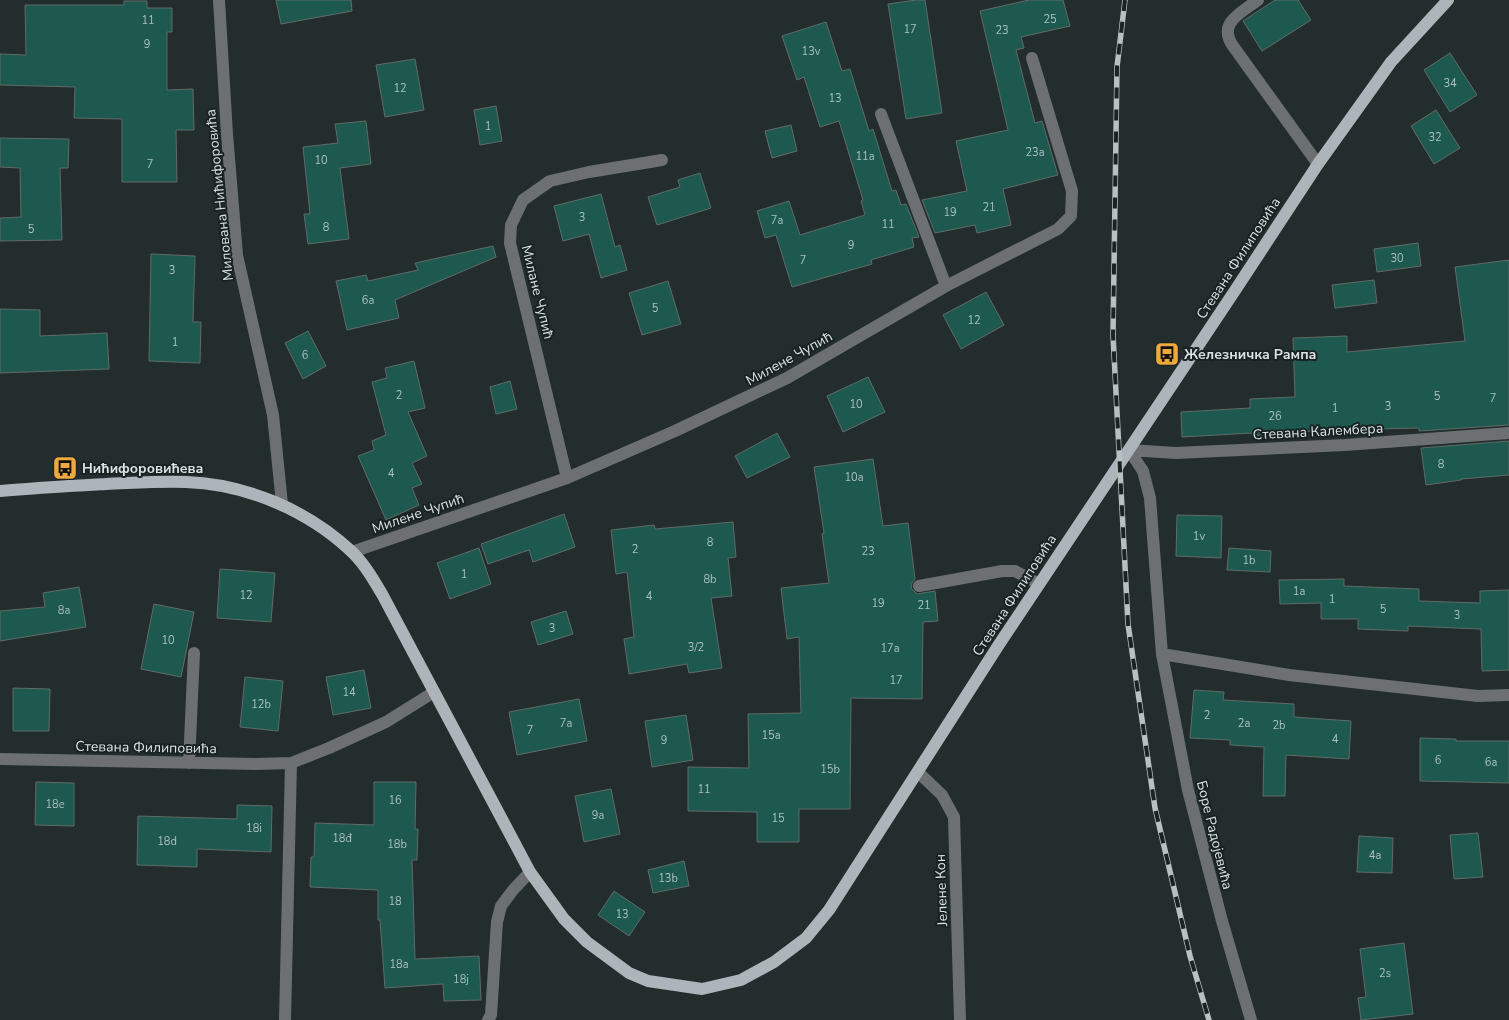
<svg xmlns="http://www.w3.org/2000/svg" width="1509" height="1020" viewBox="0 0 1509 1020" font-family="'Nunito Sans',sans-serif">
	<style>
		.building { fill: #1e5950; stroke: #606b68 }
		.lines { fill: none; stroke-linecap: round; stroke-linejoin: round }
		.minor { stroke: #6c7072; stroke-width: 12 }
		.major { stroke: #adb5bb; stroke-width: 12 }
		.rail-casing { stroke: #b9c0c2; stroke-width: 5.5 }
		.rail { stroke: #192324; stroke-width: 4; stroke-dasharray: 11; stroke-linecap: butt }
		.labels { text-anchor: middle; stroke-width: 4; stroke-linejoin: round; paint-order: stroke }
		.number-label { font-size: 11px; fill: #acc0bf }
		.street-label { font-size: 14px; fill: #dce2e4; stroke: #192324 }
		.poi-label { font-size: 14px; font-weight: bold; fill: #dce2e4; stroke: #192324; text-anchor: start }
	</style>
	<rect width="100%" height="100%" fill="#232d2e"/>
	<!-- building -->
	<path class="building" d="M276,0H351L352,11L281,24Z
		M916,0H925L942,113L906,119L888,4Z
		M1029,0H1063L1070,26L1021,37L1024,48L1016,50L1035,123L1042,121L1058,175L1003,189L1011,225L977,233L975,225L935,233L922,200L967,191L956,141L1008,130L980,11Z
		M1275,0H1298L1311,20L1262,51L1243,21Z
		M124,1H147V8H172V32H167V90L193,89L194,130H176L177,182H122V119L74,118L75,87L0,85V54L26,55L25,5H124Z
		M826,22L842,71L850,69L869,131L873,129L892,191L896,190L901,205L906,204L919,237L912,238L914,247L871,260L872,264L792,287L776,235L765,238L757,211L789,201L800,235L865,215L861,201L863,200L839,121L820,127L804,77L797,80L782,36Z
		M1450,53L1477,95L1450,112L1424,70Z
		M415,59L424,110L385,117L376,65Z
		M496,106L502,141L480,145L474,110Z
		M1436,110L1460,148L1434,164L1411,126Z
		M366,121L371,164L340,168L349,239L308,244L304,214H310L303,147L338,143L335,124Z
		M791,125L797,151L772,158L765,131Z
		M0,138L69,139L68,168H60L62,240L0,241V218L21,217L20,168L0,167Z
		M700,173L711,208L657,225L648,197L680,187L678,180Z
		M601,194L615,247L620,245L627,270L601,278L589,234L563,241L554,206Z
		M1418,243L1421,266L1377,272L1374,249Z
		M493,246L496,257L395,300L399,318L347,330L336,281L366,275L368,281L418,270L415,263Z
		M151,254L195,256L193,322H201L200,363L149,361Z
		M1509,260V425L1419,431V428L1377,429V426L1252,436V433L1182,437L1181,412L1250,408V399L1295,397L1293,338L1347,336V352L1465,341L1455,267Z
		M1374,280L1377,303L1335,308L1332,285Z
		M668,281L681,324L642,335L629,293Z
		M986,292L1004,325L961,349L943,315Z
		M0,309L40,310V336L107,333L109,369L0,373Z
		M308,331L326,366L303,379L285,343Z
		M414,361L425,408L408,412L427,456L412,463L422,484L412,488L419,505L386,520L358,456L374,450L372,441L386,435L372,382L387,378L385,368Z
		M868,377L885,412L843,432L827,396Z
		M510,381L517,409L496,414L490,387Z
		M777,433L790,457L747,478L735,456Z
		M1509,441V475L1461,479V480L1426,485L1421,448Z
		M873,459L883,526L908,523L915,579L912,583L911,588L917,594L935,591L938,621L923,622L922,699L851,698L850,809H799V842H757V812L688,811V767L749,768L748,714L801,713L799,637L787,639L781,588L829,583L822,534L824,533L814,467Z
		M564,514L575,547L533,562L529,550L488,564L481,544Z
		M1177,515L1222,516L1221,558L1176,556Z
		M733,522L736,557L728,558L732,596L711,598L722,668L689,673L687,664L629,674L624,639L634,637L627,572L616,574L611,530L654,525L655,529Z
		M479,548L491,584L450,599L437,563Z
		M1229,548L1271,551L1270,572L1227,570Z
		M220,569L275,573L271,622L217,618Z
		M1344,579V586L1419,589V601L1480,603V591L1509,590V670L1482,671L1481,629L1408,626V631L1358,629V619H1321V603L1280,604L1279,580Z
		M79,587L86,627L0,641V611L45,607L43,593Z
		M154,604L194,612L181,677L141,669Z
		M566,611L573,634L538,645L531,622Z
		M364,670L371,708L333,715L326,677Z
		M245,677L283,681L278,731L240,727Z
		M13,688L50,689L49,731H13Z
		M1194,690L1224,692L1223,700L1294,704V717L1351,721L1349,759L1286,755L1285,796H1263L1264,747L1230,745V740L1190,738Z
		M579,699L587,741L517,755L509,712Z
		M686,715L693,760L652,767L645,721Z
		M1420,738L1456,739V741H1509V783L1420,781Z
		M36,782L74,783V826L35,825Z
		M374,782H416L415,829H418L417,860H412L415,959L479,956L481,1000L444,1001L443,984L385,988L380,920H378V890L310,887L311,857H314L315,823L374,825Z
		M611,789L620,834L584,842L575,796Z
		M237,805L272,806L271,852L197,849V867L137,865L138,816L237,819Z
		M1478,833L1483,877L1454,879L1450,835Z
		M1359,836L1393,838L1392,873L1357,872Z
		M684,861L689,886L653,893L648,870Z
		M614,891L645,912L629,936L598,915Z
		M1404,943L1413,1014L1361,1020L1358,998L1366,997L1360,949Z"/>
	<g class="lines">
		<!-- minor -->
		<path class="minor" d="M219,0L227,134L237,255L273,415L282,504
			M1258,0C1241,13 1217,23 1233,46L1318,164
			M881,114L946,286
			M1129,450L1143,471L1150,498L1162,654L1188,790L1222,921L1251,1020
			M1129,450L1176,453L1345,445L1509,433
			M567,478L510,243L511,225L523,200L550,181L589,172L662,160
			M352,552L567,478L675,431L787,378L946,286L1058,229L1071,216L1072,191L1032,58
			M919,586L1002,571H1015L1039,584
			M1162,654L1289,675L1478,696L1509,695
			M0,759L256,764L291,763L329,748L386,722L434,692
			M189,763L194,653
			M918,772L942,795L954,817L960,1020
			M285,1020L291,763
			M488,1020L491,1015L497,922L501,906L513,890L530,872"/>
		<!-- major -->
		<path class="major" d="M0,491C35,488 71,486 106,484C133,483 160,481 186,482C246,484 307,510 351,551C364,563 373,579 382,594L521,855L530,872L564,919L587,942L629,973L648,981L702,989L741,980L774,962L806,938L829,910L998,646L1236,289L1318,164L1391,62L1448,0"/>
		<defs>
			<path id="rail" d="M1125,0L1117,67L1113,335L1128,624L1155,808L1190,956L1209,1020"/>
		</defs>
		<!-- rail casing -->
		<use href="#rail" class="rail-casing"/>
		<!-- rail -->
		<use href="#rail" class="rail"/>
	</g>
	<!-- icons -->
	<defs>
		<symbol id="bus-square" viewBox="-11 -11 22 22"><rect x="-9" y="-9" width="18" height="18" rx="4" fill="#eea83c" stroke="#192324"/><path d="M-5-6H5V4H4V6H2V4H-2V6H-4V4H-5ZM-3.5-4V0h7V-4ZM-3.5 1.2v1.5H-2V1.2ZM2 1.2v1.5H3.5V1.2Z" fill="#111"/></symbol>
	</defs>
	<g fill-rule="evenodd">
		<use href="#bus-square" x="1153" y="340" width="28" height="28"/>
		<use href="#bus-square" x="51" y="454" width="28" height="28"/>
	</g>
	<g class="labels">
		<!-- number labels -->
		<g class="number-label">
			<text x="1050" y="23">25</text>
			<text x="148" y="24">11</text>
			<text x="910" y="33">17</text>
			<text x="1002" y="34">23</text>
			<text x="147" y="48">9</text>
			<text x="811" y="55">13v</text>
			<text x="1450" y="87">34</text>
			<text x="400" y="92">12</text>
			<text x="835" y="102">13</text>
			<text x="488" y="130">1</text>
			<text x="1435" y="141">32</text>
			<text x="1035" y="156">23a</text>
			<text x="865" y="160">11a</text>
			<text x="321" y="164">10</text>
			<text x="150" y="168">7</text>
			<text x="989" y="211">21</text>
			<text x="950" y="216">19</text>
			<text x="582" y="221">3</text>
			<text x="777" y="224">7a</text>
			<text x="888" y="228">11</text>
			<text x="326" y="231">8</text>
			<text x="31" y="233">5</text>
			<text x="851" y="249">9</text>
			<text x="1397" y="262">30</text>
			<text x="803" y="264">7</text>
			<text x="172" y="274">3</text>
			<text x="368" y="304">6a</text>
			<text x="655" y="312">5</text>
			<text x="974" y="324">12</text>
			<text x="175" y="346">1</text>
			<text x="305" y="359">6</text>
			<text x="399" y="399">2</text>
			<text x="1437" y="400">5</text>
			<text x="1493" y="402">7</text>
			<text x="856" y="408">10</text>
			<text x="1388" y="410">3</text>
			<text x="1335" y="412">1</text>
			<text x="1275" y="420">26</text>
			<text x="1441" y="468">8</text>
			<text x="391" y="477">4</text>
			<text x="854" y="481">10a</text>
			<text x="1199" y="540">1v</text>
			<text x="710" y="546">8</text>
			<text x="635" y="553">2</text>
			<text x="868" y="555">23</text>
			<text x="1249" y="564">1b</text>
			<text x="464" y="578">1</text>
			<text x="710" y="583">8b</text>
			<text x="1299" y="595">1a</text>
			<text x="246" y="599">12</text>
			<text x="649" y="600">4</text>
			<text x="1332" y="603">1</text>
			<text x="878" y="607">19</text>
			<text x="924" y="609">21</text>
			<text x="1383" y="613">5</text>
			<text x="64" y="614">8a</text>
			<text x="1457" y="619">3</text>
			<text x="552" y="632">3</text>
			<text x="168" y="644">10</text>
			<text x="696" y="651">3/2</text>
			<text x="890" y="652">17a</text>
			<text x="896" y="684">17</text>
			<text x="349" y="696">14</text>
			<text x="261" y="708">12b</text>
			<text x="1207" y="719">2</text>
			<text x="566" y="727">7a</text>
			<text x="1244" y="727">2a</text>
			<text x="1279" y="729">2b</text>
			<text x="530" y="734">7</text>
			<text x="771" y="739">15a</text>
			<text x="1335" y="743">4</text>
			<text x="664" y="744">9</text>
			<text x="1438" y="764">6</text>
			<text x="1491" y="766">6a</text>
			<text x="830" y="773">15b</text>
			<text x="704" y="793">11</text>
			<text x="395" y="804">16</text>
			<text x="55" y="808">18e</text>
			<text x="598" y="819">9a</text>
			<text x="778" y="822">15</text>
			<text x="254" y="832">18i</text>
			<text x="342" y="842">18đ</text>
			<text x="167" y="845">18d</text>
			<text x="397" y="848">18b</text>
			<text x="1375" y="859">4a</text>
			<text x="668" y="882">13b</text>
			<text x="395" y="905">18</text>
			<text x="622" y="918">13</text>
			<text x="399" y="968">18a</text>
			<text x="1385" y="977">2s</text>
			<text x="461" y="983">18j</text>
		</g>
		<!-- street labels -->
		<g class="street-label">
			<text transform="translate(219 195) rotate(-96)" y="5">Милована Нићифоровића</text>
			<text transform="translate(1238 258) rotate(-57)" y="5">Стевана Филиповића</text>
			<text transform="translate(538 292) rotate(76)" y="5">Милане Чупић</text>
			<text transform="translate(789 358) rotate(-29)" y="5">Милене Чупић</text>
			<text transform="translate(1318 431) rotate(-3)" y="5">Стевана Калембера</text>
			<text transform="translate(418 513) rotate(-19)" y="5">Милене Чупић</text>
			<text transform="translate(1014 595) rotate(-57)" y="5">Стевана Филиповића</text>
			<text transform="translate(146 747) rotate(1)" y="5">Стевана Филиповића</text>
			<text transform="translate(1215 835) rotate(76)" y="5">Боре Радојевића</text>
			<text transform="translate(941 890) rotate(-92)" y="5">Јелене Кон</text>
		</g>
		<!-- poi labels -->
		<g class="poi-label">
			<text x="1184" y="359">Железничка Рампа</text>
			<text x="82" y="473">Нићифоровићева</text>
		</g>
	</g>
</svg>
